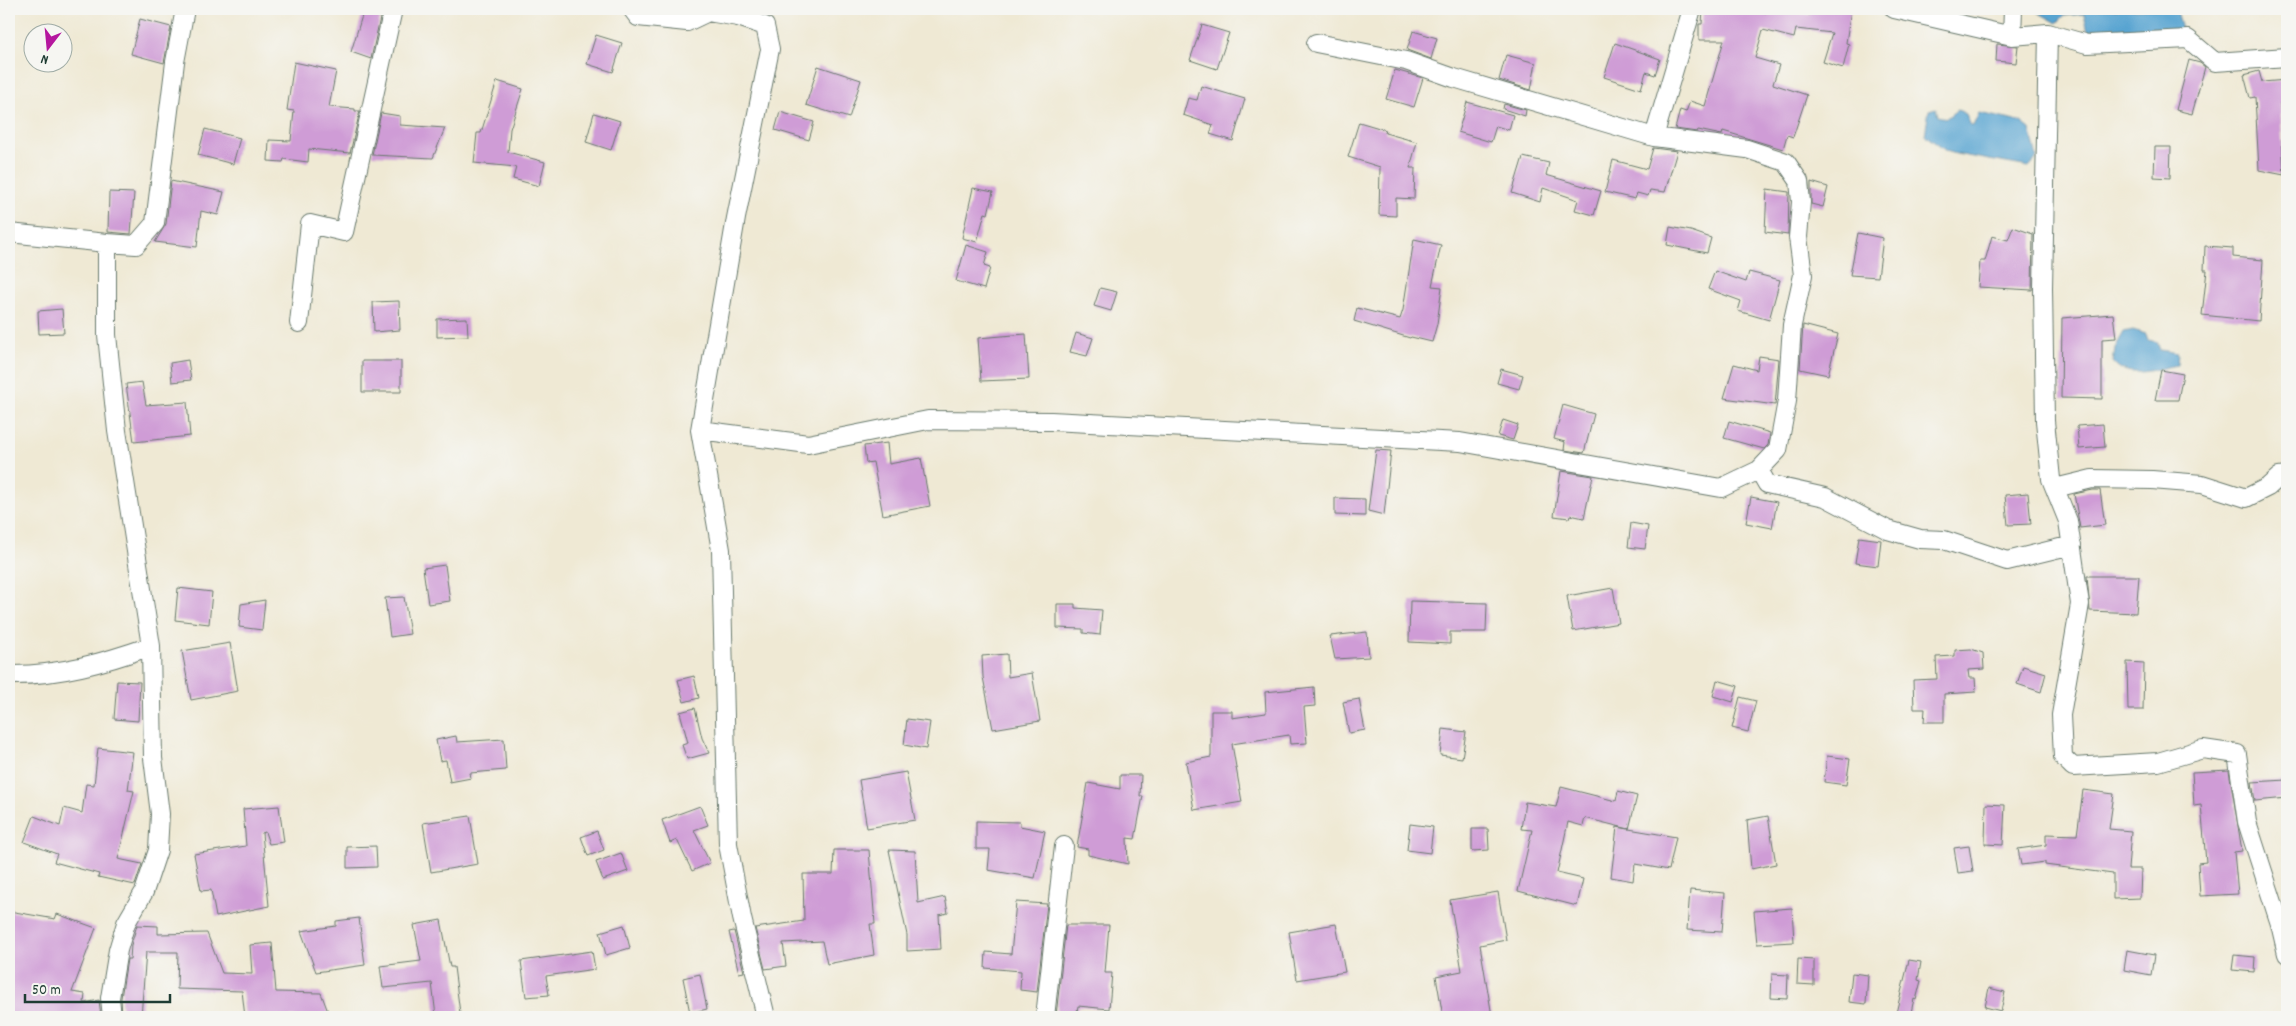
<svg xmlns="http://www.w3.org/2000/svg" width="2296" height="1026" viewBox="0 0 2296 1026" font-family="Dekko,sans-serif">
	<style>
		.water { fill: #59a4d1; stroke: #3c7082 }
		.building { fill: #cf9cd6 }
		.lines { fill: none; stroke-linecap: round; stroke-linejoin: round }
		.minor-casing { stroke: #68796c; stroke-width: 20 }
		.minor { stroke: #fff; stroke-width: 18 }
	</style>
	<rect width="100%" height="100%" fill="#f6f6f2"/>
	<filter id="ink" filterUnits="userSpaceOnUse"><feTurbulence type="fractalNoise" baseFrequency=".02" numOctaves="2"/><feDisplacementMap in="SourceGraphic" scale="10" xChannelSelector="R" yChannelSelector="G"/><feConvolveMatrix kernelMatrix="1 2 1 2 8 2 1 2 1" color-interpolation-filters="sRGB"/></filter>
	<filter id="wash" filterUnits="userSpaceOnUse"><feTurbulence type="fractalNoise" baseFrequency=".0096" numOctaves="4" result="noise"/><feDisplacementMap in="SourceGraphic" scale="20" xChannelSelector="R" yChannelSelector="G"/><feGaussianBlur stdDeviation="1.12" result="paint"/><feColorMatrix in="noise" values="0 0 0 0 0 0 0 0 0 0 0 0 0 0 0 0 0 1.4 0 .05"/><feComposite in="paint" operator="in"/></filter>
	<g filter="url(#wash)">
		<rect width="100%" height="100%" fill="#efe9d4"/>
		<!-- water -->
		<path class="water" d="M2032,9H2176L2182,29L2171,33L2089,35L2084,14L2064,16L2057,23Z
			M1936,108L1938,116C1949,120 1950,115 1958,110L1966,114L1970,124L1973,126L1979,113L2021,122L2030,129L2037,158L2029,167L1956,154L1946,151L1925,135L1929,110Z
			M2133,330L2146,334L2148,340L2157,342L2160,350L2178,353L2177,365C2157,368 2128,381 2113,362L2115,348L2124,332Z"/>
		<g id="blocks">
			<!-- building -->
			<path class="building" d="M364,9H382L371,59L351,52Z
				M1703,9L1756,10L1766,13L1767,9H1784L1810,15L1811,9H1851L1846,43L1849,44L1843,68L1823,62L1832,33L1796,29L1794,38L1763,30L1755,58L1779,65L1773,84L1807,95L1793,137L1787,135L1783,149L1723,131L1722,135L1698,130L1697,132L1675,129L1680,110L1686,112L1690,101L1705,106L1724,40H1699V24H1702Z
				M140,19L171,27L164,63L131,54Z
				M1202,25L1229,33L1217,69L1190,60Z
				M1413,31L1437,38L1431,59L1407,50Z
				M596,35L622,43L613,72L587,64Z
				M1615,43L1660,59L1655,75L1646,72L1641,89L1604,77Z
				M1997,44L2018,46L2016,63L1996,61Z
				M1506,55L1536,63L1531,90L1499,80Z
				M2189,60L2200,63L2205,67L2192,114L2176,110Z
				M294,62L336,71L329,107L355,109V111H360L350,153L309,149L308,162L284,159L283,162L268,161L269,140L291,141L294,111L287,110Z
				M818,66L861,80L849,118L806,105Z
				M1395,70L1423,78L1414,107L1386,99Z
				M2259,71L2262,82L2287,80V102L2280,103L2284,175L2259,170L2255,97L2250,98L2244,75Z
				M497,81L523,89L510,129L508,152L545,162L539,186L513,179L516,167L474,163L477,133H481Z
				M1201,86L1245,99L1233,141L1210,134L1213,125L1183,115L1188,98L1197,100Z
				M1467,102L1513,115L1509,130L1496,126L1491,142L1458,132Z
				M1504,104L1526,110L1525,116L1503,109Z
				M780,112L814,122L809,140L775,130Z
				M381,113L400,116V125L445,128L433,158L372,155Z
				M594,113L620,121L611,150L586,142Z
				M1359,122L1386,130L1385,133L1417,142L1410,168H1415L1414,199L1396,198V216L1379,215L1380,167L1348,157Z
				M205,129L240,138L233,164L198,155Z
				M2155,147H2171L2170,178L2154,177Z
				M1653,148L1677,151L1665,192L1650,190L1648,196L1637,193L1635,199L1605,192L1613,160L1647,169Z
				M1523,157L1549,163L1546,175L1601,191L1594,215L1575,210L1578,200L1543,188L1540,202L1512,193Z
				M171,181L224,192L218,215L201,211L197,247L155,242L166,224Z
				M1811,182L1828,187L1823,207L1811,204Z
				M973,188L993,192L988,214L985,213L977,242L962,238Z
				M1767,189L1789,192L1788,235L1765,232Z
				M109,192L134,193L131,234L108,232Z
				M1670,227L1691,231L1711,238L1707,253L1667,245Z
				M2013,227L2033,234L2032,290L1978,287L1980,261H1985L1992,236L2008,240Z
				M1858,233L1883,238L1878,277L1850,275Z
				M1414,239L1441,245L1432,286L1442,287L1437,324L1432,342L1411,337L1410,338L1354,321L1357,308L1400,319L1403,310Z
				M966,245L988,252L984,266L990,268L984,289L956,281Z
				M2205,246L2233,248V257L2263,260L2259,321L2202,315L2207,270H2204Z
				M1715,271L1746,282L1749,272L1780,280L1769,320L1738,311L1741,301L1708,289Z
				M1100,288L1117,292L1111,311L1094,306Z
				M399,301L400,330L374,332L373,302Z
				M62,309L64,333L39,334L38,311Z
				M2113,314L2116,338L2102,339V399L2061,398L2062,318Z
				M467,318L468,336L437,337V319Z
				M1803,325L1838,334L1828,375L1800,369Z
				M1076,333L1093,338L1087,356L1070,352Z
				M1026,334L1029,379L981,381L978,338Z
				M1759,356L1779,359L1775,405L1724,398L1734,364L1757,370Z
				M188,360L191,380L172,382L170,363Z
				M362,361H401V392H362Z
				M1501,369L1523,375L1519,389L1497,383Z
				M2161,370L2183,374L2178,400H2155Z
				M142,382L146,405L187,402L190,436L134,442L126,384Z
				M1563,405L1594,414L1584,453L1564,450L1565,442L1554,439Z
				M1503,420L1518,425L1513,440L1498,436Z
				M1729,421L1770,433L1768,445L1764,449L1724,438Z
				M2103,424L2105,447L2079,449L2077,426Z
				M887,443L889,464L921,458L930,506L883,515L873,462L866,463L864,446Z
				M1376,450L1391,451L1384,515L1368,511Z
				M1561,471L1593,476L1584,518L1570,515L1569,518L1554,516Z
				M2093,490H2100L2105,525L2080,528L2074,494Z
				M2028,493L2031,524L2008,525L2005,495Z
				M1751,497L1777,502L1772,528L1746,523Z
				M1335,498L1365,499V516L1335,515Z
				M1631,523L1648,526L1645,549L1628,547Z
				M1859,537L1881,540L1878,566L1855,563Z
				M445,565L450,601L428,604L423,568Z
				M2087,576H2139L2136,613L2090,611Z
				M178,588L212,592L209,624L175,620Z
				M1613,588L1619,623L1573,631L1567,596Z
				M404,597L410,634L390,637L385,598Z
				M265,600L262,630L239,627L241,604Z
				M1410,601L1487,603L1486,632H1450V644L1409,642Z
				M1057,604H1075V608L1102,610L1100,635L1083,633V629L1057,628Z
				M1367,632L1369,657L1335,659L1330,636Z
				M230,643L238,691L191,700L182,651Z
				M1971,649L1983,653L1984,669L1968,670L1969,678H1975L1976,692L1944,694V722H1924L1925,709H1914L1913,680L1937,679L1936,657L1955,656V650Z
				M1007,654L1008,677L1032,673L1040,721L993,729L983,677L982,656Z
				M2127,662L2144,663L2143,710H2128Z
				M2023,666L2046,673L2041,692L2017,684Z
				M694,676L699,698L684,702L678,680Z
				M1717,680L1738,686L1733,702L1713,696Z
				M117,681L140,682L138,721L114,719Z
				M1314,687L1315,706L1304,707L1307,743L1290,744L1289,735L1232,744L1242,802L1194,810L1186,762L1211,757V711H1232V718L1266,713L1265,692Z
				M1740,697L1756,701L1748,732L1732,728Z
				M1359,699L1365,730L1349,733L1343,702Z
				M695,708L702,738L709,753L687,759L682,745L688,743L680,712Z
				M907,719L930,722L926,749L904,745Z
				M1443,729L1466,732L1462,758L1440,755Z
				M456,736L457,742L504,739L506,770L470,773L471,778L450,782L446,760L440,761L436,740Z
				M98,748L133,752L128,790L134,791L118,859L142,864L135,885L98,877L99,874L54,862L57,854L24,842L34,816L60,826L64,808L82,813L86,784L94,785Z
				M1827,756L1850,759L1846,785L1824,782Z
				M2229,770L2242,851L2234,852L2238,894L2200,896L2198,863L2206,862L2201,805L2194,806L2192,772Z
				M906,772L915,820L867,828L859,780Z
				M1120,775H1141L1140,796H1143L1135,839L1127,838L1128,864L1088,855V849L1077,847L1088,783L1120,789Z
				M2287,780V798L2255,801L2252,782Z
				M1561,787L1616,801L1618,791L1637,796L1629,829L1585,818L1583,826L1568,822L1557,873L1583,879L1577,906L1518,891L1532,830L1521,829L1525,802L1556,807Z
				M2083,790L2114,794L2109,829L2131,831L2128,869H2141L2140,898L2113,899V874L2045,865V862L2021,865L2018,849L2046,845V834L2077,835Z
				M1986,804L2005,805L2003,845L1985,844Z
				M279,806L284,842L269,844L265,832L262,833L269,906L216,917L211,890L201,891L194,854L246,846L243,809Z
				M700,806L708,825L694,830L710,863L692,871L677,840L670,843L662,820Z
				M470,816L478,864L431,872L423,823Z
				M1768,816L1776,864L1751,869L1747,820Z
				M976,821L1020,822V826L1045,831L1035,878L988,870L990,849H976Z
				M1410,824L1433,827L1430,853L1407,850Z
				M1617,827L1676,837L1669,870L1635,864L1633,881L1611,877Z
				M1472,829H1488L1489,850L1472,851Z
				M597,831L604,850L588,856L581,837Z
				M376,846L377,867L347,868V847Z
				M1969,846L1973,871L1958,873L1954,848Z
				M834,850H869L875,924H870L874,955L827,964L822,941L783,943L786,966L765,969L755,928L804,921L803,874H833Z
				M889,850L915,851L918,903L945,897L948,913L939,915L941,949L907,951V935Z
				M621,853L628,871L603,880L596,862Z
				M1690,890L1725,893L1722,932L1687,930Z
				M1498,892L1506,940L1480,945L1492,1016L1443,1017L1436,976L1462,971L1450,900Z
				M1016,902L1047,904L1037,992L1020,990L1021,971L985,968L986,952L1011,954Z
				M1792,908L1794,942L1757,944L1754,911Z
				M9,911L55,919L57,914L96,928L72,992L85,994L84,1003L99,1000L101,1017H9Z
				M359,918L365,965L316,972L301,931L336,926V921Z
				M441,920L450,967H454L460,1013L436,1016L432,983L383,988L380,966L421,961L414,925Z
				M1336,924L1345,972L1297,980L1289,932Z
				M137,925L158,926V934L207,933L222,973L252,974L250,945L272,943L276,992L321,993L330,1017H245L242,991L177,989L178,952H146L141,1017H122L121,998L127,959H130L131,945Z
				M624,925L630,948L606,955L600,932Z
				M1066,925H1109L1105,973H1112L1109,1009L1078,1006L1076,1017L1056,1016Z
				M734,931L744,972L739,973L729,932Z
				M2127,950L2154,955L2151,975L2124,970Z
				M592,951L595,969L546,976L549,995L526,997L521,961Z
				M2234,955L2255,957L2254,972L2232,970Z
				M1798,959L1814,960V985L1797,984Z
				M1909,960L1921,962L1918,980L1921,981L1916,1000L1914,999L1910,1017H1895Z
				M1852,973L1868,975L1866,1004L1849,1002Z
				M700,974L707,1009L690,1013L683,978Z
				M1772,974L1788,975L1787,999L1771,998Z
				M1989,988L2005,992L2001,1011L1985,1007Z"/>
		</g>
	</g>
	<g filter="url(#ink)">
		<use href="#blocks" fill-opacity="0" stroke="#68796c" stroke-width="1"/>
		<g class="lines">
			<defs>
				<path id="minor" d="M632,9L638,17L687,22L708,12L738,17L765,26L770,49L736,218L700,430
					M1894,9L2012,36L2048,33L2087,44L2188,39L2215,62L2287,57
					M2048,33L2043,288L2045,421L2051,479L2068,521L2080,604L2061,715L2063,757L2073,767L2158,762L2203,749L2237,754L2247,822L2280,924L2287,954
					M2012,36L2013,9
					M1316,43L1406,61L1454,78L1654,137L1692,9
					M9,233L107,243
					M299,323L310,224L344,232L393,9
					M1759,470L1767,484L1825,497L1888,530L1920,539L1944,540L2007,561L2072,545
					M2055,488L2092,479L2152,480L2202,484L2246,498L2268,487L2279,477L2287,476
					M9,675C57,676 106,662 151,646L117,431L107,335V243L136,245L155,223L175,62L185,9
					M112,1017L110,998L118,950L126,923L144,892L158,850L160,814L153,758L151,646
					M766,1017L742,918L728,844L721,550L700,430L808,444L928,420L1051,421L1460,442L1721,488L1759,470L1778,450L1787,401L1792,325L1803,275L1798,237L1801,202L1799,181L1786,162L1747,149L1654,137
					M1045,1017L1064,846"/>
			</defs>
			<!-- minor casing -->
			<use href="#minor" class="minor-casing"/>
			<!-- minor -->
			<use href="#minor" class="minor"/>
		</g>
	</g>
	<!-- margin -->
	<rect width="2296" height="1026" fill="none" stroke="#f6f6f2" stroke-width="30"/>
	<!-- north arrow -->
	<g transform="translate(48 48) rotate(196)"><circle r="24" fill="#f6f6f2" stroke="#a0aca6"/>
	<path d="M0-4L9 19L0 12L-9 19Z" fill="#b5179e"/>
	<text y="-8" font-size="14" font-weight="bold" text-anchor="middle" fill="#1f3d34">N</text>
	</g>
	<!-- scale -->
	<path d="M25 994v8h145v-8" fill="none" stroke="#1f3d34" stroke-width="2.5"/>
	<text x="32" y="994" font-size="15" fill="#1f3d34" stroke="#f6f6f2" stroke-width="4" paint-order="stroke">50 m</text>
</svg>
